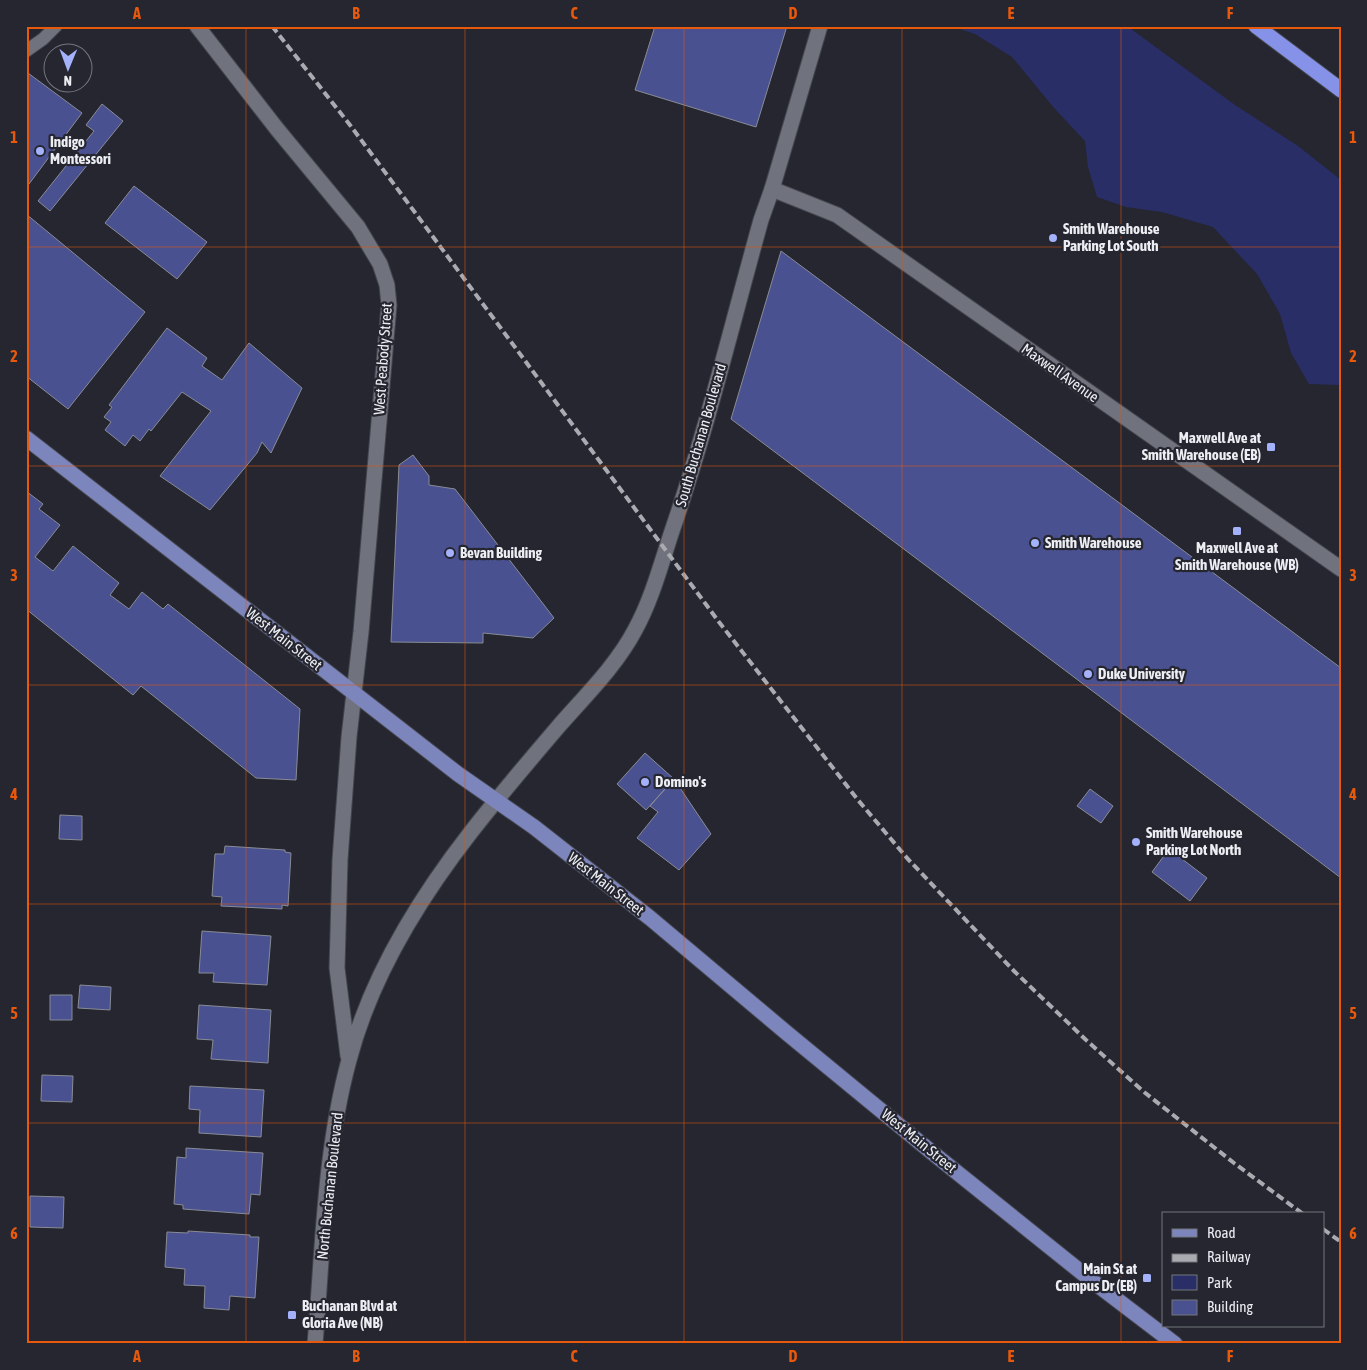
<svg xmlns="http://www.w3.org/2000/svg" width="1367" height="1370" viewBox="0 0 1367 1370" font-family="'Asap Condensed',sans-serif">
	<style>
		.green { fill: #292e67 }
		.building { fill: #495190; stroke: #898c96 }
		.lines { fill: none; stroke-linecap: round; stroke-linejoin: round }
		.service-casing { stroke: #43454c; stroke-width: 14 }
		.minor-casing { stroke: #43454c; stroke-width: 17 }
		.tertiary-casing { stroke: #43454c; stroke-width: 17 }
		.primary-casing { stroke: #43454c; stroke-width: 17 }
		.motorway-casing { stroke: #43454c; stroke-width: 17 }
		.service { stroke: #70727d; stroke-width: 12 }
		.minor { stroke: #70727d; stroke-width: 15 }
		.tertiary { stroke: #70727d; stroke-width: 15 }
		.primary { stroke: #7d85bd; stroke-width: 15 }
		.motorway { stroke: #8592e7; stroke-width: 15 }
		.rail { stroke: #a9abb1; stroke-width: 4; stroke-dasharray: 8 4; stroke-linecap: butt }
		.grid { fill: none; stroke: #e8590c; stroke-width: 1; stroke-opacity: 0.55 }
		.poi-dot { fill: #a4b2fc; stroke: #25262f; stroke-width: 2 }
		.labels { text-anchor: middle; stroke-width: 4.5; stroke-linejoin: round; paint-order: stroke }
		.poi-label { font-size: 15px; font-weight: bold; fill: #eceef3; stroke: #25262f; text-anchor: start }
		.street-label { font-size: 15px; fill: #eceef3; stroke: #25262f }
		.neatline { fill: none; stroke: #e8590c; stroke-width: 2 }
		.grid-label { font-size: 16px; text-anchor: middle; font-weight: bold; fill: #e8590c }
	</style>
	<rect width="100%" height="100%" fill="#25262f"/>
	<!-- green -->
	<path class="green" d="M951,26H1127L1235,105L1298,146L1341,180V385L1309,384L1291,353L1280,314L1257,274L1213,227L1162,212L1126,207L1097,197L1088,167L1085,141L1054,108L1012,57L975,34Z"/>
	<!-- building -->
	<path class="building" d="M655,26H787L756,127L635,90Z
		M28,73L82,113L26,188V76Z
		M102,104L123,121L50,211L38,201L94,131L86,125Z
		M134,186L207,242L177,279L105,223Z
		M26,214L145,312L68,409L26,376Z
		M781,251L1341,668V878L731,419Z
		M167,328L207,358L202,366L222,380L249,343L302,388L271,453L262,442L257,453L210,510L160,476L211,411L182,392L151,431L149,429L140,441L133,435L125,446L105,430L111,422L104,417L112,407L109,405Z
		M413,455L429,476V485L455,489L554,618L533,638L483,633V643L391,642L399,465Z
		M26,491L43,504L39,509L60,525L35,557L53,571L73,546L119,583L110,595L129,609L142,592L163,609L168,604L300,709L296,780L256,778L141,686L133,695L26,609Z
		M645,753L674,779L646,810L617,784Z
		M674,779L711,834L679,870L637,838L658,812L650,806Z
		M1090,789L1113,806L1101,823L1077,806Z
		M60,815L82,816V840L59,839Z
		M225,846L285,850V852L291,853L288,906L282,905V909L221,906L222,897L212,896L215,854H224Z
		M1169,849L1207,878L1190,901L1152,872Z
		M202,931L271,936L267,985L213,982L214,973H199Z
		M80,985L111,987L110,1010L78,1008Z
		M50,995H72V1020H50Z
		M199,1005L271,1010L268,1063L211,1059L213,1040L197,1039Z
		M42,1075L73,1076L72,1102L41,1101Z
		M190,1086L264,1090L261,1137L199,1133L200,1110L189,1109Z
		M186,1148L263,1153L260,1195L251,1194L249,1214L183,1209V1205L174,1204L177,1157L186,1158Z
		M30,1196L64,1197L63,1228L30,1227Z
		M188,1231L250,1235V1237H259L255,1298L230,1296L229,1310L204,1308L205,1286L184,1285L185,1269L165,1267L167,1232L188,1233Z"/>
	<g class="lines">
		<defs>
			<path id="service" d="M26,51L43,39L56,26"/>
			<path id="minor" d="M772,189L837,215L1341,569"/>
			<path id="tertiary" d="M197,26L277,129L358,227L380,264L387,285L389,305L361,632L349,737L340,860L337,968L348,1056
				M315,1344C323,1249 324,1152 349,1060C371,976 418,900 471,832C499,796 529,761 558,727C585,696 616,666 635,630C652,599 661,564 672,531C707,429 732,324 761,220L772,189L820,26"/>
			<path id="primary" d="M26,438L458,774L534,827L650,918L788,1034L929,1150L1091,1280L1175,1344"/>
			<path id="motorway" d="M1256,26L1341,90"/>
		</defs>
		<!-- service casing -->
		<use href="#service" class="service-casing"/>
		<!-- minor casing -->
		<use href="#minor" class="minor-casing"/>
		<!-- tertiary casing -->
		<use href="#tertiary" class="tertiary-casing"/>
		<!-- primary casing -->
		<use href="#primary" class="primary-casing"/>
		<!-- motorway casing -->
		<use href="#motorway" class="motorway-casing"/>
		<!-- service -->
		<use href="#service" class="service"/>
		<!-- minor -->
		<use href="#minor" class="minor"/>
		<!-- tertiary -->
		<use href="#tertiary" class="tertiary"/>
		<!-- primary -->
		<use href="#primary" class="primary"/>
		<!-- motorway -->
		<use href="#motorway" class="motorway"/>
		<!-- rail -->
		<path class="rail" d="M272,26L350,125L719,622L858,800L907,858L1014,971L1085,1039L1144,1092L1234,1163L1303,1214
			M1323,1229L1341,1242"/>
	</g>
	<!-- grid -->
	<path class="grid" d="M246,26V1344M465,26V1344M684,26V1344M902,26V1344M1121,26V1344M26,247H1341M26,466H1341M26,685H1341M26,904H1341M26,1123H1341"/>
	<!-- markers -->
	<g class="poi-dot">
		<circle cx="40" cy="151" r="5"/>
		<circle cx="1053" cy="238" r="5"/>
		<rect x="1266" y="442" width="10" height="10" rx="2.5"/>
		<rect x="1232" y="526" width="10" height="10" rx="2.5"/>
		<circle cx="1035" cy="543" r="5"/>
		<circle cx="450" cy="553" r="5"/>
		<circle cx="1088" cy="674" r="5"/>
		<circle cx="645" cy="782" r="5"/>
		<circle cx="1136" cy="842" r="5"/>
		<rect x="1142" y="1273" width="10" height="10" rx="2.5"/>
		<rect x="287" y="1310" width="10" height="10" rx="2.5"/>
	</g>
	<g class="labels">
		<!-- poi labels -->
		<g class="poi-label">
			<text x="50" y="147">Indigo<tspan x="50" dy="17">Montessori</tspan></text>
			<text x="1063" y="234">Smith Warehouse<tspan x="1063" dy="17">Parking Lot South</tspan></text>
			<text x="1261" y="443" text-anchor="end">Maxwell Ave at<tspan x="1261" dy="17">Smith Warehouse (EB)</tspan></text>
			<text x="1045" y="548">Smith Warehouse</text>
			<text x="1237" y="553" text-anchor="middle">Maxwell Ave at<tspan x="1237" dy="17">Smith Warehouse (WB)</tspan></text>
			<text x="460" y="558">Bevan Building</text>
			<text x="1098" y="679">Duke University</text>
			<text x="655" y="787">Domino's</text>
			<text x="1146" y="838">Smith Warehouse<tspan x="1146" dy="17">Parking Lot North</tspan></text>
			<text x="1137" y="1274" text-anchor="end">Main St at<tspan x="1137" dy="17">Campus Dr (EB)</tspan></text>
			<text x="302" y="1311">Buchanan Blvd at<tspan x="302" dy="17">Gloria Ave (NB)</tspan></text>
		</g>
		<!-- street labels -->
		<g class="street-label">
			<text transform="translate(383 359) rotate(-86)" y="5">West Peabody Street</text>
			<text transform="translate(1060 373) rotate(35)" y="5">Maxwell Avenue</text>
			<text transform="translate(701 435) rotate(-74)" y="5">South Buchanan Boulevard</text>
			<text transform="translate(284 639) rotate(38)" y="5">West Main Street</text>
			<text transform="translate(606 884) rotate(38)" y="5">West Main Street</text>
			<text transform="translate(919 1141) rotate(39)" y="5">West Main Street</text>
			<text transform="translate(330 1186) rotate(-84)" y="5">North Buchanan Boulevard</text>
		</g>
	</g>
	<!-- border -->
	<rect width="1367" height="1370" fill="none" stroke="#25262f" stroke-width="55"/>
	<!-- legend -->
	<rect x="1162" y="1212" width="162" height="115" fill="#25262f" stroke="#75767d"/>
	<rect x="1172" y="1229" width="25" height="8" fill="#7d85bd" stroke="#75767d"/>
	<text x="1207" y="1238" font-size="15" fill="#eceef3">Road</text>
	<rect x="1172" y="1254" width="25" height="8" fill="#a9abb1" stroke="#75767d"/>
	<text x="1207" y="1262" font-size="15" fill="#eceef3">Railway</text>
	<rect x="1172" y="1275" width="25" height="15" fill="#292e67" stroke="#75767d"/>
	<text x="1207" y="1288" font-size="15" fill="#eceef3">Park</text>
	<rect x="1172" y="1300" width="25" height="15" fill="#495190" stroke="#75767d"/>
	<text x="1207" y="1312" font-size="15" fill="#eceef3">Building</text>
	<!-- north arrow -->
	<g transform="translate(68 68) rotate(181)"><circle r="24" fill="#25262f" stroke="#75767d"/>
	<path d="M0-4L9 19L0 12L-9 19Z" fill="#a4b2fc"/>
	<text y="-8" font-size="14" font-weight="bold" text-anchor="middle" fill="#eceef3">N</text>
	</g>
	<rect x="28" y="28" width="1312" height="1314" class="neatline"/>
	<g class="grid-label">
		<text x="137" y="19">A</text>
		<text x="356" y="19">B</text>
		<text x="574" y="19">C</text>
		<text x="793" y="19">D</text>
		<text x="1011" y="19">E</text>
		<text x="1230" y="19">F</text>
		<text x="14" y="143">1</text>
		<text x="1353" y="143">1</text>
		<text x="14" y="362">2</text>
		<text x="1353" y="362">2</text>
		<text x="14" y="581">3</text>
		<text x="1353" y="581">3</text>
		<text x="14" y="800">4</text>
		<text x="1353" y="800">4</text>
		<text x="14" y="1019">5</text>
		<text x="1353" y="1019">5</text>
		<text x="14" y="1239">6</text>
		<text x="1353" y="1239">6</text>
		<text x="137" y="1362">A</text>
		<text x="356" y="1362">B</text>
		<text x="574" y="1362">C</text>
		<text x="793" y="1362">D</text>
		<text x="1011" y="1362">E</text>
		<text x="1230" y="1362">F</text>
	</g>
</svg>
